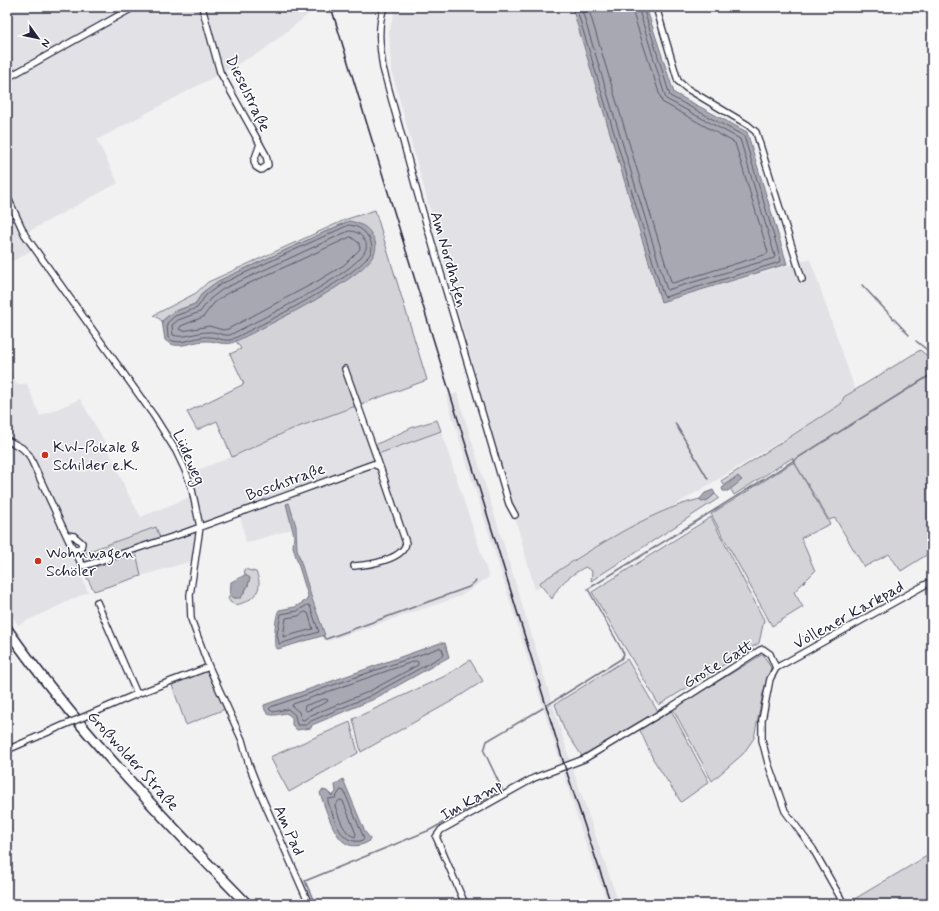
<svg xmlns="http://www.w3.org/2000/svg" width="939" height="911" viewBox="0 0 939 911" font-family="Mynerve,sans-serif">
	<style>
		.built { fill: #e2e2e6 }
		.green { fill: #d3d3d8; stroke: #7a7a8a }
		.water { fill: #a8a8b2; stroke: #727282 }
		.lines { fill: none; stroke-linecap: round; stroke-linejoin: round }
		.shore { stroke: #58586b; stroke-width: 1 }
		.stream { stroke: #727282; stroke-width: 1.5 }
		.minor-casing { stroke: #22223b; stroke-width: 8 }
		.primary-casing { stroke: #22223b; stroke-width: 12 }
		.minor { stroke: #fff; stroke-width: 5.5 }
		.primary { stroke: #fff; stroke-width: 9 }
		.rail { stroke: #22223b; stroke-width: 1.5 }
		.minor-bridge-casing { stroke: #22223b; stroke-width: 8; stroke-linecap: butt }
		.minor-bridge { stroke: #fff; stroke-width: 5.5 }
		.poi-dot { fill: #c8321e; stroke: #fff; stroke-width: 1.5 }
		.labels { text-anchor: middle; stroke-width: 3; stroke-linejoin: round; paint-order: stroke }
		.street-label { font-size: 16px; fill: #22223b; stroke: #fff }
		.poi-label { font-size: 16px; fill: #22223b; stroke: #fff; text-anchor: start }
	</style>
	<rect width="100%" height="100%" fill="#f2f2f3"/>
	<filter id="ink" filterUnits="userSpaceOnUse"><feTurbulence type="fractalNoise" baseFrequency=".025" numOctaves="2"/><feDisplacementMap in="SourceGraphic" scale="8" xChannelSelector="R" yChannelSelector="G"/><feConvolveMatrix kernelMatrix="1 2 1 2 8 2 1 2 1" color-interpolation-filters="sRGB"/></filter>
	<g filter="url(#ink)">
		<!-- built -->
		<path class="built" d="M7,7H308L310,13L262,51L97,140L118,183L22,235L31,251L7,264Z
			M396,7H572L661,302L810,259L857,395L535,590L391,69L389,32Z
			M7,364L16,384H27L40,416L80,399L105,442L127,492L141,517L195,495L187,474L242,453L290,430L360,404L378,454L441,431L489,577L461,596L328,641L311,596L297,549L296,526L289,503L286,504L293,529L246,543L240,515L197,531L192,561L141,576L136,552L161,544L156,527L73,556L88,592L18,625L7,606Z
			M457,393L572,767L619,904H608L583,836L446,396Z"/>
		<!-- green -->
		<path class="green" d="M375,210L427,380L290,430L232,457L217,421L197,430L187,412L244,384L230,354L241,349L236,341L336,287L349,221L219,281L203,292L195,304L173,312L162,321L154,315L196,293L208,282L347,219Z
			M920,350L932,360V545L926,549L928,554L901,571L889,554L864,567L835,518L829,520L792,458L734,495L730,488L735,485L734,478L724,485L721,481L841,404L844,397Z
			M437,420L441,431L378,454L375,445L413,427Z
			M794,462L830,524L801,538L815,571L794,592L803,607L772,626L711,514Z
			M715,494L719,498L591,581L592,571L585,567C570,576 559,583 552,599L539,583C585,554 647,511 700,499L702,502L708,500Z
			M711,517L764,620L759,643L659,705L592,592Z
			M156,527L160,538L84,563L78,555Z
			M136,552L141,576L94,591L84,572L87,568H93Z
			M244,569L256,572C265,590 253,601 236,605L230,602L228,598L230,595L234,598L241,597L248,586L250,578L245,575Z
			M763,654L771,668L763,693L754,738L743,754L712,781L673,709Z
			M627,659L658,712L582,756L564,729L555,704Z
			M470,660L483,681L452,701L361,752L353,719L445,676Z
			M206,670L208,672L225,709L186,725L172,685Z
			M671,710L709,782L681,802L653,759L639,728Z
			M350,722L358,753L289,792L270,757Z
			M932,853V904H846Z"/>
		<!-- water -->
		<path class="water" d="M572,7H646L674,93L747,132L787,264L661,302Z
			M349,221C359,223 368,226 373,237C376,242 377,248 374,254C362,281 262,328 232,343C220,345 217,341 208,341C192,340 178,352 165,340L162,321L173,312L195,304L203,292L218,281Z
			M738,476L742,480L728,491H723L722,488Z
			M713,490L715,494L708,500L702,502L700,499L705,493Z
			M289,503L296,526L297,549L311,596L325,635L278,649L275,647C274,639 275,616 279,610L295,607L307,600L308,596L293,547L294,535L286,504Z
			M245,575L250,578L248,585L241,598H234L230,595L231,582Z
			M440,643H445L449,657L372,700L312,725L311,728L297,730L292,725V717L286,713C276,715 265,719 264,705Z
			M343,779L365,832L370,838L368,842C361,846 351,848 344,842C334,836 324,805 320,793L322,790L327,791L332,796L336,792L335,785Z"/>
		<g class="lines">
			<!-- shore -->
			<path class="shore" d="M576,7L663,295L665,297L780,262L781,260L744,136L670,96L643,7
				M581,7L667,290L774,258L775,256L740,139L666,99L638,7
				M588,7L671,282L673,283L767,254L768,252L735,143L662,102L631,7
				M349,225C358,226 364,230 369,238C371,242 373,247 371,252C361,276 258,326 231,340C221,341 218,337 209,337C196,335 180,348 168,338L167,323L175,316L197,308L206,295L221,284Z
				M349,231C356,231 361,234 364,240C367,243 367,247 365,251C353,276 258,320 230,335C221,336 216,331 208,332C196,332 184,339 173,335L172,325L178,320L200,312L210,299L223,289Z
				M351,237L359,243L360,249L344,265L316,282L228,329L223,330L209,326L183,331L179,329L181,326L203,317L214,303L226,294Z
				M308,605L310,606L319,632L279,644L277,634L281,614L297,611Z
				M305,612L308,613L313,629L283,637L286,618L298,616Z
				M440,648L442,649L444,655L370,696L311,721L307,725H297L295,715L288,709L273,712L269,709L271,707Z
				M416,661L418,662V665L368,692L309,716L304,720L301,719L299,712L292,706L293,704L310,698Z
				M325,699L328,700L327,702L307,711L304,709L305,706Z
				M341,790L344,791L364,838L361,841C339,844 335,819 328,802V799L335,798Z
				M340,800L343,801L356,834L355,837C343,834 339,816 335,806Z"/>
			<!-- stream -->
			<path class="stream" d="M862,285L909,335
				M916,341L932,354
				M675,423L708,479
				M323,636L326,639L469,587L476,581
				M549,704L621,659L624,654L588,589L932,374
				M315,904L305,881L430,830L500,791L502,789L484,751L487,741L543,708"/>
			<defs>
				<path id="minor" d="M202,7L220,72L266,155L268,165L261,170L256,167L254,161L260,144
					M384,7C377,27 380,48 383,68L419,199L509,504L515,515
					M656,7L678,81L686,88L748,125L756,132L802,279
					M7,78L134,7
					M7,196L25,235L154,416L176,451L185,470L191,485L200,527L190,595L191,619L209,667L242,740L249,765L260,793L309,904
					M345,369L380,467
					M7,440L22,448L29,455L69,541L81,563L84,566L181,534L373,464L380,467L406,543C403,560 368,565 354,566
					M67,535L74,536L82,543L81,548L74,550
					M97,602L137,694
					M93,713L137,694L209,667
					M7,750L62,726
					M465,904L437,839L436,837L441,830L534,778L584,759L671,707L760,650L763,649L770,654L776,668
					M844,904L813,849L785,811L768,763L762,740V720L770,679L776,668L932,581"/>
				<path id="primary" d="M7,629C77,729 162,817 247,904"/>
			</defs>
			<!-- minor casing -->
			<use href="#minor" class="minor-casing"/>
			<!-- primary casing -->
			<use href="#primary" class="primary-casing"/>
			<!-- minor -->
			<use href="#minor" class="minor"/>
			<!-- primary -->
			<use href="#primary" class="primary"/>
			<!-- rail -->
			<path class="rail" d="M331,7L565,767L611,904"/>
			<defs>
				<path id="minor-bridge" d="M62,726L93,713"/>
			</defs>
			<!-- minor-bridge casing -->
			<use href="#minor-bridge" class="minor-bridge-casing"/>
			<!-- minor-bridge -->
			<use href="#minor-bridge" class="minor-bridge"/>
		</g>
	</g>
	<!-- markers -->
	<g class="poi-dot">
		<circle cx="45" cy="455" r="4"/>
		<circle cx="38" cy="561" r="4"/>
	</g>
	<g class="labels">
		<!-- street labels -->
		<g class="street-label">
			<text transform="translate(249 93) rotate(64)" y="6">Dieselstraße</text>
			<text transform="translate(450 259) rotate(74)" y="6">Am Nordhafen</text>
			<text transform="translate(190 457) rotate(66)" y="6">Lüdeweg</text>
			<text transform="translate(285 481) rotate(-20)" y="6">Boschstraße</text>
			<text transform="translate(848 614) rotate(-29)" y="6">Völlener Karkpad</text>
			<text transform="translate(718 663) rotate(-31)" y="6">Grote Gatt</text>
			<text transform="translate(134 760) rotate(48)" y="6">Großwolder Straße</text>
			<text transform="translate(471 799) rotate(-29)" y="6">Im Kamp</text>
			<text transform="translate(290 830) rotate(66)" y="6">Am Pad</text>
		</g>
		<!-- poi labels -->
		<g class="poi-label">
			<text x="53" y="452">KW-Pokale &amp;<tspan x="53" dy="18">Schilder e.K.</tspan></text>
			<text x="46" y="558">Wohnwagen<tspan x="46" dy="18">Schöler</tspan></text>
		</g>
	</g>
	<!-- margin -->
	<rect width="939" height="911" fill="none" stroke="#fff" stroke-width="24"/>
	<rect x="12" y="12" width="915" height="887" fill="none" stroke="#22223b" stroke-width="1.5" filter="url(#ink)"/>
	<!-- north arrow -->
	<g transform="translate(38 38) rotate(123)" stroke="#ffffff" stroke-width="3" paint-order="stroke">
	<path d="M0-3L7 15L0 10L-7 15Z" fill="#22223b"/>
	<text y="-6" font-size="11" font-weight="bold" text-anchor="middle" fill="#22223b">N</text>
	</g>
</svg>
